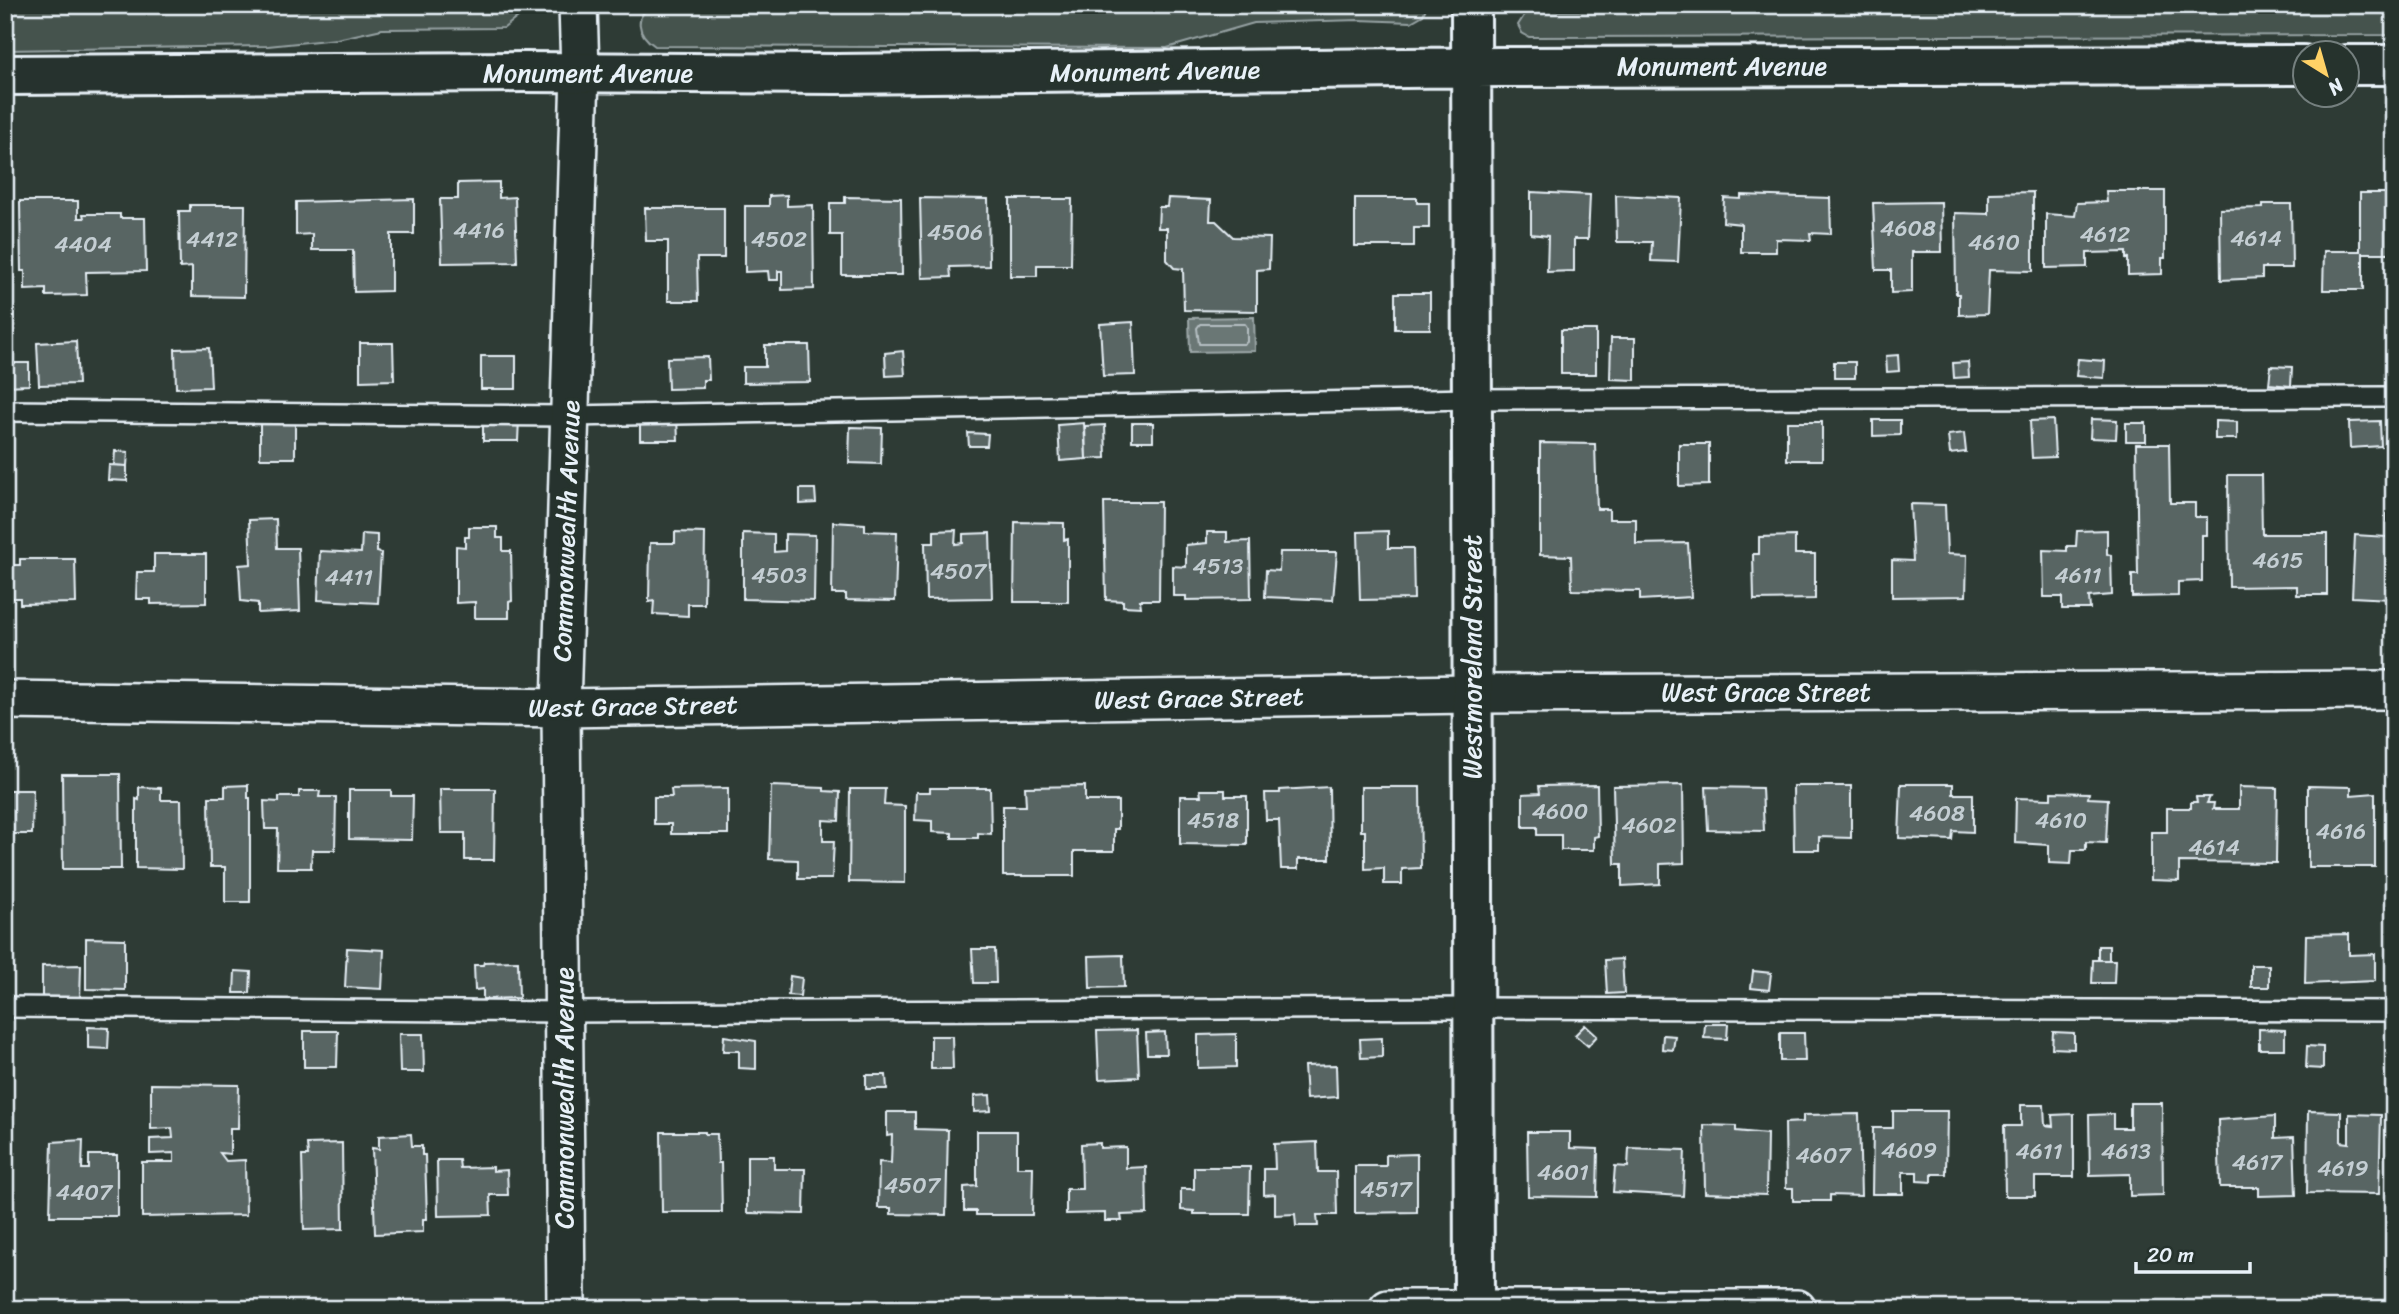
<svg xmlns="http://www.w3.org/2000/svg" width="2399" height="1314" viewBox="0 0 2399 1314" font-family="Sriracha,sans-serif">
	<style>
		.green { fill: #45524e; stroke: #96a2a3; stroke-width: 2 }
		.water { fill: #6b7775; stroke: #9da8a9; stroke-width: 2 }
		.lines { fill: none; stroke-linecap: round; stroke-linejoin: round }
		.shore { stroke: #b6c0c4; stroke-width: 2 }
		.building { fill: #596563; stroke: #e8f1f8; stroke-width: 2 }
		.lane-casing { stroke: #e8f1f8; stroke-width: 24 }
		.street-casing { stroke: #e8f1f8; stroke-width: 42 }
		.secondary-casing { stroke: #e8f1f8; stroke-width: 44 }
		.lane { stroke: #26332d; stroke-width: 19 }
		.street { stroke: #26332d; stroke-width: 37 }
		.secondary { stroke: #26332d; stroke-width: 38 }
		.labels { text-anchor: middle; stroke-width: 7; stroke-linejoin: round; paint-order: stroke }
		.number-label { font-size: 23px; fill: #c4ced3 }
		.street-label { font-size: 26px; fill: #e8f1f8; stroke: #26332d }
	</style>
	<rect width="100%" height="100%" fill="#2e3b35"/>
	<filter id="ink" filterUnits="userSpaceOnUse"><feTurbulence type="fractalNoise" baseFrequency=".0143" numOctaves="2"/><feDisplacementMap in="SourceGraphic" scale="14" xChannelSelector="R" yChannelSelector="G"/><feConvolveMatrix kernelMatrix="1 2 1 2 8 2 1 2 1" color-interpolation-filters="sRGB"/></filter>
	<g filter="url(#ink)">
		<!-- green -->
		<path class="green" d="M5,5H520L518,17L504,28L382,29L337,39L268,46L5,50Z
			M656,5H1427L1423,15L1411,22L1359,20L1254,23L1167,48L655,46C637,34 632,14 656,5Z
			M1702,5H2394V35L1529,37L1522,33L1518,25L1527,11L1682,10Z"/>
		<!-- water -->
		<path class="water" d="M1254,317L1255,351L1190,352L1189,318Z"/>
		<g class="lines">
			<!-- shore -->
			<path class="shore" d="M1200,324H1245L1247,327V342L1244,344H1199L1197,328Z"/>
		</g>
		<!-- building -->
		<path class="building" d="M499,182V198L515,197L517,262L442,263L440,199H458V183Z
			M2106,191H2165V258H2162V274L2128,275V258L2126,259V252L2087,253V267L2046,268V214L2075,216L2077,203L2107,202Z
			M1531,192L1590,195L1588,239H1574V271L1547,272L1548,236L1531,234Z
			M2033,192V271L1989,270L1987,314L1959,315V294H1956L1955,213L1989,214V193Z
			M2360,193H2394V253H2363V290H2323L2324,251H2360Z
			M787,195V206L813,205L814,289L782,290V271H778V280H769L768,271L745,272V206H769V196Z
			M1616,195L1681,198L1678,262L1651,261L1652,242H1617Z
			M1741,195L1830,198L1831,234L1810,233L1811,240L1776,239V252H1741V224L1723,222L1724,198L1741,199Z
			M845,197L901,198L902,275H842V235H830V203H845Z
			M920,198L988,199L989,266L950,267L951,277L922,278Z
			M1168,198L1211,200L1210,221H1216L1233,237L1270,238L1269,269L1257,270V311L1184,310L1183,269L1174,268L1167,260V228H1158L1159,207H1167Z
			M1355,198H1417V203H1429V228H1414V246H1355Z
			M414,199V234H391V291L354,292L353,250H312V234L296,235V202Z
			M1010,199H1072L1071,265H1037V276H1010Z
			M20,201H78V218H84L83,214H120V218H145L146,271L86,272L87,295L46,296V289L25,290V271H21Z
			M1941,202L1942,252H1912V292L1891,293V270H1876L1873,203Z
			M2263,204H2291L2292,268H2262V278L2221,280L2220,209L2263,208Z
			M190,205H245L244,297L192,296V267L180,268L179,211H190Z
			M645,208H724V258H697L698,301H668V241H646Z
			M1395,293H1430V329H1395Z
			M1133,322L1135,375L1103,376L1100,324Z
			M1561,330H1596V374H1561Z
			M1611,338H1635V380L1610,379Z
			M76,341L78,384L39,385L37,343Z
			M360,343H393L394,380L360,381Z
			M765,345H809L810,382L743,383V367H765Z
			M209,348L211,387L176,388L175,349Z
			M903,351L905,375L886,376L885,353Z
			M1898,355L1899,371L1887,372L1886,356Z
			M481,356H516V389H481Z
			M708,357L709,380H703V388L668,389L667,358Z
			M2078,359L2105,361L2104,378L2076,376Z
			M1834,362H1855V378H1834Z
			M1968,362L1969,377L1954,378L1953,363Z
			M5,363H29V385L5,386Z
			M2271,366L2292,367L2291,386L2269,384Z
			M483,418L519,419L518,441H483Z
			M677,418L678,440H640V419Z
			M2091,419L2117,420L2116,439L2090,438Z
			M1873,420H1900V435L1873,436Z
			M2053,420L2055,457L2032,458L2030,421Z
			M2215,421L2237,422V439H2215Z
			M2380,421L2381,446L2350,448L2349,422Z
			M1787,422H1822V460H1787Z
			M1084,423L1086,459L1060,461L1058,425Z
			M1132,423H1153V441H1132Z
			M2126,423H2146V441H2126Z
			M260,424H295V458H260Z
			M1105,425L1106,458L1086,459L1085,426Z
			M850,427L882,428L881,464L849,463Z
			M968,433L988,434L987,446H969Z
			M1964,433L1966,452L1950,454L1948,435Z
			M1540,443L1595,444L1597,509H1609V519H1636V544L1688,543L1691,597L1640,600V591L1572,590L1571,556L1540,555Z
			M1679,444H1709V485L1679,486Z
			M2136,444H2169L2170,503H2195V517H2207V535H2202V581L2178,582V596L2132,597V575H2138Z
			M115,451L128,452L127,466L114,465Z
			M109,465L127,466V481L108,480Z
			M2228,475H2261L2262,534H2327V595H2297V586L2229,587Z
			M800,489H815L816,503L800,504Z
			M1104,502H1160L1159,600H1140L1141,607L1123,606V601L1106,600Z
			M1910,504L1945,505L1947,554L1967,555L1966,596L1892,597V560L1913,561Z
			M2387,514L2394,515V593L2390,592V599L2352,597L2355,535L2387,537Z
			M276,519L277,548H298L300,611L258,613V603L241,601L239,565L251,564L249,520Z
			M833,522L865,524V531L897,532L895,601L846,600V594H832Z
			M1015,522L1064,523V540L1068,539V602H1014Z
			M469,527H497V538H503V551H511L512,601L509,602V618H475V602L456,603V546L465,547V537H469Z
			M956,530L955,544L963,543V534L990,533L992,598L926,599L925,543H934V531Z
			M2107,530V554L2111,555L2112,595L2089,597L2090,609H2062V597H2044L2043,550L2067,551V546H2076L2077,531Z
			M1388,531V548H1413L1414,599L1360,600L1358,532Z
			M675,532L705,533L704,604H688V616L653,614L654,601L649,602L650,543H675Z
			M1207,532H1227V542L1250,541L1251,599L1186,600V596H1173V566L1186,567V545L1207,543Z
			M743,533L774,534V552L785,551V534L815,535L814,601L743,599Z
			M362,534L377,535V552L381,553L378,603L318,600L320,551L361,553Z
			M1795,536V554H1815V599L1754,600L1753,554H1759V537Z
			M1280,552H1337L1333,600L1265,597L1266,570L1279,571Z
			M154,554H206V603L151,604V599H136L137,572H154Z
			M20,559H75L76,603L20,604V598H7V565H20Z
			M62,774H120L121,869H63Z
			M1901,784H1953V794H1973V832L1953,831L1952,840L1899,838Z
			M248,785V798H250V902H225V867H210L209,797H225V786Z
			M1597,785L1598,836L1594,837V850H1561V835H1537V827H1523V794L1540,793L1539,786Z
			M1683,785L1684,863L1660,864V884L1622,886V864H1615L1613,786Z
			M771,786L824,788V791L840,792L839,821L823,820V841H834L832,879H798V860L769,859Z
			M1085,786V801H1118V829H1114V851H1074V876H1003V806H1026L1025,787Z
			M1793,786H1851V838L1819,837V850H1794Z
			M2308,786L2351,787V795L2375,793V867H2308Z
			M139,787L161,788V800H181L182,869L136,868V799L139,800Z
			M1329,787L1330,859H1298V869H1281L1279,820H1266L1265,793H1280V790Z
			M1361,787H1420L1421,868L1402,869V884H1384V868L1365,869V831H1361Z
			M1706,787L1762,788L1764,831L1708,830Z
			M2239,787L2277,788L2276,863L2179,862V881L2151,880V832H2167V808H2191V802H2197L2196,797H2210L2207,803H2214L2213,809H2239Z
			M728,788V834H671V824H654V797H672L671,789Z
			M930,788H990L991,834L978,833V838H952V833L932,832V821L915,820L916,792H930Z
			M440,789H495L494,860H465V833H441Z
			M850,789H885L884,805L905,806V883L849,882Z
			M5,790H33L32,834H5Z
			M349,790H391V796H413L412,840L349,839Z
			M1200,790H1225V796H1247V845L1180,844V796H1201Z
			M299,791H320L319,797H336L335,850H312L311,868H277L278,829H265L264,801L279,802V797H299Z
			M2051,792L2089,793L2088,798L2108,799L2106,843L2086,842V850H2072L2071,864L2049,863V845L2015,843L2016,798L2051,799Z
			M2349,934V955L2375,954V981L2305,984L2306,935Z
			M86,938L125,939V990L86,989Z
			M2098,946H2109V960H2098Z
			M347,948L384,950L382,989L345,987Z
			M972,949H995L996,983H974Z
			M1123,955L1124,987L1090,988L1089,956Z
			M1622,959L1624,993L1607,994L1605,960Z
			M2093,960H2115L2114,983H2092Z
			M518,961L519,998L483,999V989L475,990L474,965H483L484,962Z
			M81,965L80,1001H42V966Z
			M2251,965H2269V987H2251Z
			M235,971L251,972L250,993H234Z
			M1753,971L1771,973L1769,990L1751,988Z
			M790,976L802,978L800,996L788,995Z
			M1705,1024H1728L1727,1039L1704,1038Z
			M1585,1025L1597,1036L1588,1046L1575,1035Z
			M88,1027L109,1028L108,1049L88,1048Z
			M2259,1029L2285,1030V1049H2259Z
			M1137,1030L1139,1077L1099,1079L1097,1031Z
			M304,1031H338L337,1067H304Z
			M1165,1032L1166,1054H1147L1146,1033Z
			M2053,1032L2074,1033V1049L2052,1048Z
			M1780,1033H1804L1805,1061H1780Z
			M399,1034H423L424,1072H400Z
			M1236,1034V1067L1198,1068V1035Z
			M1663,1035L1675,1036L1673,1050L1662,1049Z
			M724,1036L756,1041V1069L739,1068V1051H723Z
			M931,1036H952L953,1069H931Z
			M1382,1038V1057L1361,1058L1360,1039Z
			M2307,1046L2323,1047V1069L2306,1068Z
			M1336,1065L1337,1097L1306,1099L1304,1066Z
			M866,1075H886L887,1089H866Z
			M151,1084L239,1085L238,1128H230V1154L220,1153L226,1161L245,1160L246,1215L142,1217V1162H174V1153L150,1154V1139L173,1138L172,1128L151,1129Z
			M990,1095L991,1111L974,1112V1096Z
			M2130,1103H2162L2163,1195L2130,1196V1174L2090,1175L2089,1115L2113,1114V1128H2130Z
			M2021,1105H2044L2045,1125L2053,1126L2052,1115L2074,1114V1177H2035V1196H2005L2004,1126H2021Z
			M1893,1111H1947L1946,1174H1932V1182L1917,1181V1172H1903V1194H1872L1873,1128H1893Z
			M2308,1111L2341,1112V1142L2349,1143V1114L2381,1115L2379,1194L2307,1193Z
			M887,1112H915V1129L948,1130L946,1215L891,1214V1208H878L879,1162L891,1163L892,1135L887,1136Z
			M1859,1114L1861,1196L1830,1195V1201H1793V1188H1786L1785,1123L1803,1122V1115Z
			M2275,1116V1138L2294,1137L2296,1195L2259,1196V1187H2220L2218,1120Z
			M1704,1125L1736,1126V1131L1767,1134L1766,1195L1705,1193Z
			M977,1131H1017V1167H1033L1032,1215H976V1211H964V1187L977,1186Z
			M661,1132H705V1134H717L718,1163H721L722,1212H662Z
			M1527,1132H1570V1148L1598,1149L1597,1197L1528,1196Z
			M411,1134L412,1146H422V1155H425L427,1219H423V1232L375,1234L372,1148L379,1149V1136Z
			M83,1140L82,1169H89V1155H117V1216H50L52,1142Z
			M1317,1142L1318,1172H1336L1337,1215H1317L1318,1226H1296L1295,1214L1275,1215V1194L1264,1195V1169H1275L1274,1144Z
			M342,1143L343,1229L304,1230L302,1156H308L307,1144Z
			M1100,1143V1148L1126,1147V1168L1146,1167L1147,1214L1121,1215L1122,1221H1105V1213L1066,1214V1189H1082L1081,1144Z
			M1629,1148L1685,1150L1683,1196L1613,1192L1615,1166L1628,1167Z
			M1417,1154V1212L1355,1213V1166H1386V1155Z
			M747,1156H774V1169H805L804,1214L747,1213Z
			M437,1160H459L460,1168L493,1167V1171L507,1170L508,1195H490L491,1215L438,1216Z
			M1194,1167H1250L1249,1214H1194V1211L1181,1210V1189H1194Z"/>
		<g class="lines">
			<defs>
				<path id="lane" d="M5,411L570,416L1472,399L2394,397
					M5,1007L564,1012L1474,1008L2394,1011"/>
				<path id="street" d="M5,700L561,708L1471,694L2394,690
					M566,1309L561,708L580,72L578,5
					M1388,1309H1797"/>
				<path id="secondary" d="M1471,5L1474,1309
					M2346,65H2394
					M5,75L523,72L837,74L1500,67L2304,65"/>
			</defs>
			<!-- lane casing -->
			<use href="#lane" class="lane-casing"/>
			<!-- street casing -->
			<use href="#street" class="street-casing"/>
			<!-- secondary casing -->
			<use href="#secondary" class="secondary-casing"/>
			<!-- lane -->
			<use href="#lane" class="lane"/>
			<!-- street -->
			<use href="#street" class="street"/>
			<!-- secondary -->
			<use href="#secondary" class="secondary"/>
		</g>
	</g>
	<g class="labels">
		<!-- number labels -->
		<g class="number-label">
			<text x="1908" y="236">4608</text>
			<text x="479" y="238">4416</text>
			<text x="955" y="240">4506</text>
			<text x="2105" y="242">4612</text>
			<text x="2256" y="246">4614</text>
			<text x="212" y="247">4412</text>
			<text x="779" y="247">4502</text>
			<text x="1994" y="250">4610</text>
			<text x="83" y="252">4404</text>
			<text x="2278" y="568">4615</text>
			<text x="1218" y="574">4513</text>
			<text x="958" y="579">4507</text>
			<text x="779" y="583">4503</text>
			<text x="2078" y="583">4611</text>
			<text x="349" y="585">4411</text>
			<text x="1560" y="819">4600</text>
			<text x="1937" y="821">4608</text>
			<text x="1213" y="828">4518</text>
			<text x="2061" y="828">4610</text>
			<text x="1649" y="833">4602</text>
			<text x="2341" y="839">4616</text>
			<text x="2214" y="855">4614</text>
			<text x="1909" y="1158">4609</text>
			<text x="2039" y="1159">4611</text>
			<text x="2126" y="1159">4613</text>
			<text x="1823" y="1163">4607</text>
			<text x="2257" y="1170">4617</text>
			<text x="2343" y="1176">4619</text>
			<text x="1563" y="1180">4601</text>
			<text x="912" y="1193">4507</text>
			<text x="1386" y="1197">4517</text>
			<text x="84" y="1200">4407</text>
		</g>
		<!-- street labels -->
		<g class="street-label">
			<text x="1722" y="75">Monument Avenue</text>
			<text transform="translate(1155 71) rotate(-1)" y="9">Monument Avenue</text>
			<text x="588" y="82">Monument Avenue</text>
			<text transform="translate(566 531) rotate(-88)" y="9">Commonwealth Avenue</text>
			<text transform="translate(1472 657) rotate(-90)" y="9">Westmoreland Street</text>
			<text x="1766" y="701">West Grace Street</text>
			<text transform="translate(1199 698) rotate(-1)" y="9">West Grace Street</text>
			<text transform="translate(633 706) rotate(-1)" y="9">West Grace Street</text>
			<text transform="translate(564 1098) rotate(-90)" y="9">Commonwealth Avenue</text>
		</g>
	</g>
	<!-- margin -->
	<rect width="2399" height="1314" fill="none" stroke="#26332d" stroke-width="28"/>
	<rect x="14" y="14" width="2371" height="1286" fill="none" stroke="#e8f1f8" stroke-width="2.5" filter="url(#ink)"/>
	<!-- north arrow -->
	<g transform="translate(2326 74) rotate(143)"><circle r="33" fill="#26332d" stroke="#747f7e" stroke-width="2"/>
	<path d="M0-5L12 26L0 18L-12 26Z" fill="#ffd166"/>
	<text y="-10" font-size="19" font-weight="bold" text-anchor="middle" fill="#e8f1f8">N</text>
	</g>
	<!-- scale -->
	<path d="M2136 1262v10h114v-10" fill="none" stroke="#e8f1f8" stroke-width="3.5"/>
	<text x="2147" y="1262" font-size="21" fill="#e8f1f8" stroke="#26332d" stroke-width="5" paint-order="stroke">20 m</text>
</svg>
